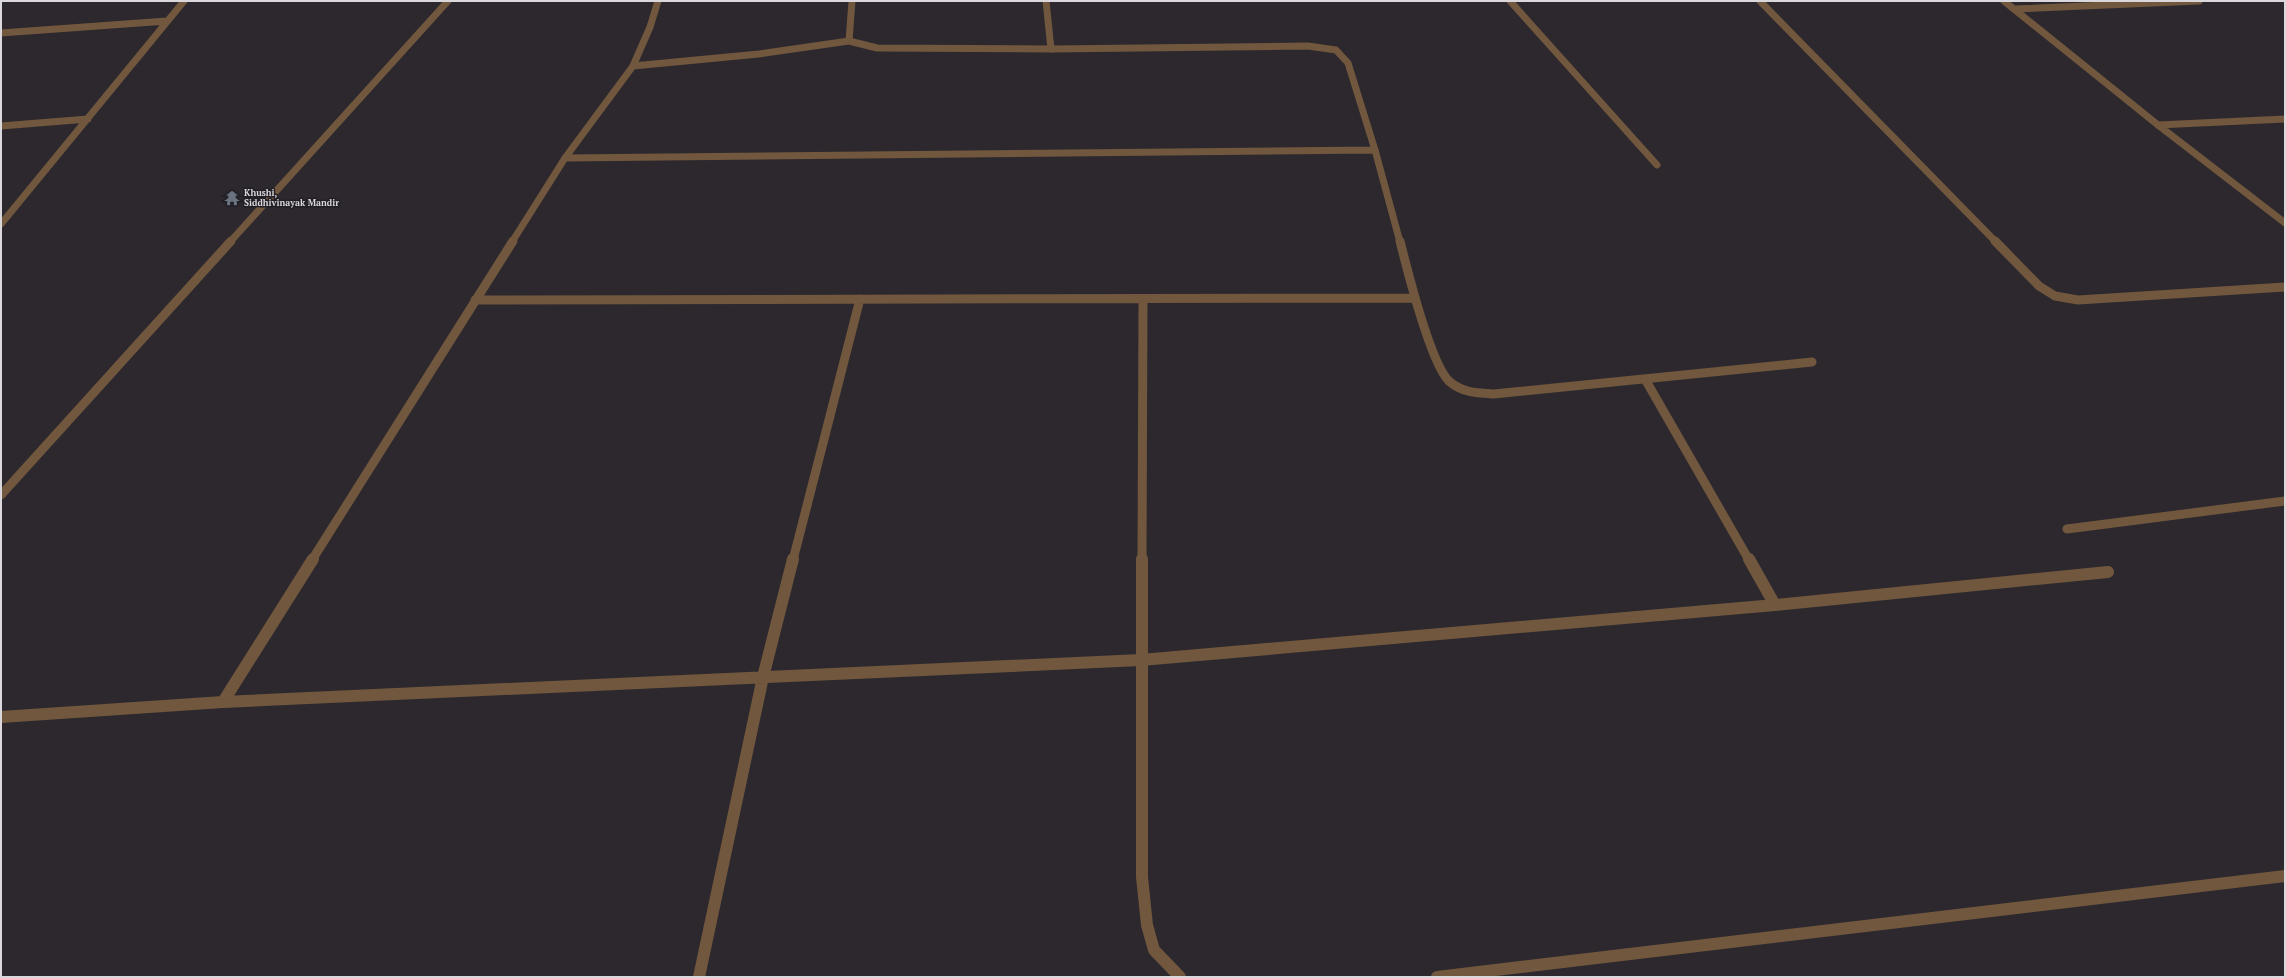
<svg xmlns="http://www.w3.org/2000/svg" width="2286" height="978" viewBox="0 0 2286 978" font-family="'PT Serif',serif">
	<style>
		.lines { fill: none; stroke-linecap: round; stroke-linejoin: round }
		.lane { stroke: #70573d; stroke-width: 7 }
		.street-far2 { stroke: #70573d; stroke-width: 7 }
		.street-far1 { stroke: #70573d; stroke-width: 9 }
		.street { stroke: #70573d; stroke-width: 12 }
		.labels { text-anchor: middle; stroke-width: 3; stroke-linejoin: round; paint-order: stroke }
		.far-poi-label { font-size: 9px; font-weight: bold; fill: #dad8dc; stroke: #221e25; text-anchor: start }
	</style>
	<rect width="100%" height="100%" fill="#2c282e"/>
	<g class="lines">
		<!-- lane -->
		<path class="lane" d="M1046,1L1051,49"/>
		<!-- street-far2 -->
		<path class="street-far2" d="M852,1L849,41L877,48L1051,49L1308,46L1336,50L1348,63L1375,150L1400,242
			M1510,1L1657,165
			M1760,1L1996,242
			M2004,1L2158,125L2285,223
			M2014,9L2199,1
			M1,33L167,21
			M633,66L759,54L849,41
			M2158,125L2285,119
			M1,126L88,119
			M565,158L1375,150
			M1,224L184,1
			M230,242L448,1
			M512,242L565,158L633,66L650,27L658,1"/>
		<!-- street-far1 -->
		<path class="street-far1" d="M1400,241C1407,269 1431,366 1450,382C1463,393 1478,393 1494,394L1812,362
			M1995,241L2039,286L2055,296L2078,300L2285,287
			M475,300L1415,298
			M1645,379L1749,560
			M1,495L231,241
			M2067,529L2285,501
			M312,560L513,241
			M793,560L860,299
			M1142,560L1143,299"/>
		<!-- street -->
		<path class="street" d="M1142,559V877L1147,925L1154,950L1180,977
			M1749,559L1775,605
			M223,702L313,559
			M1,717L223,702L1141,660L1775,605L2108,572
			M699,977L763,677L793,559
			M1437,977L2285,876"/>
	</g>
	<!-- icons -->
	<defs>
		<symbol id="temple-bare" viewBox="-9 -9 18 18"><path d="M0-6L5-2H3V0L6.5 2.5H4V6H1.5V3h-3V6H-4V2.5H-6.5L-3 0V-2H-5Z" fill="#6b7280" stroke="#221e25" stroke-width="2.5" paint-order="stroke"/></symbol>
	</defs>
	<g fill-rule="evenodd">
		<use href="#temple-bare" x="221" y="187" width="22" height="22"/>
	</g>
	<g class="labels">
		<!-- far-poi labels -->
		<g class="far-poi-label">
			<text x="244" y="196">Khushi,<tspan x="244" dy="10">Siddhivinayak Mandir</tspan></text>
		</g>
	</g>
	<!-- border -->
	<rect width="2286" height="978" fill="none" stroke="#dad8dc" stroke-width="4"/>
</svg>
